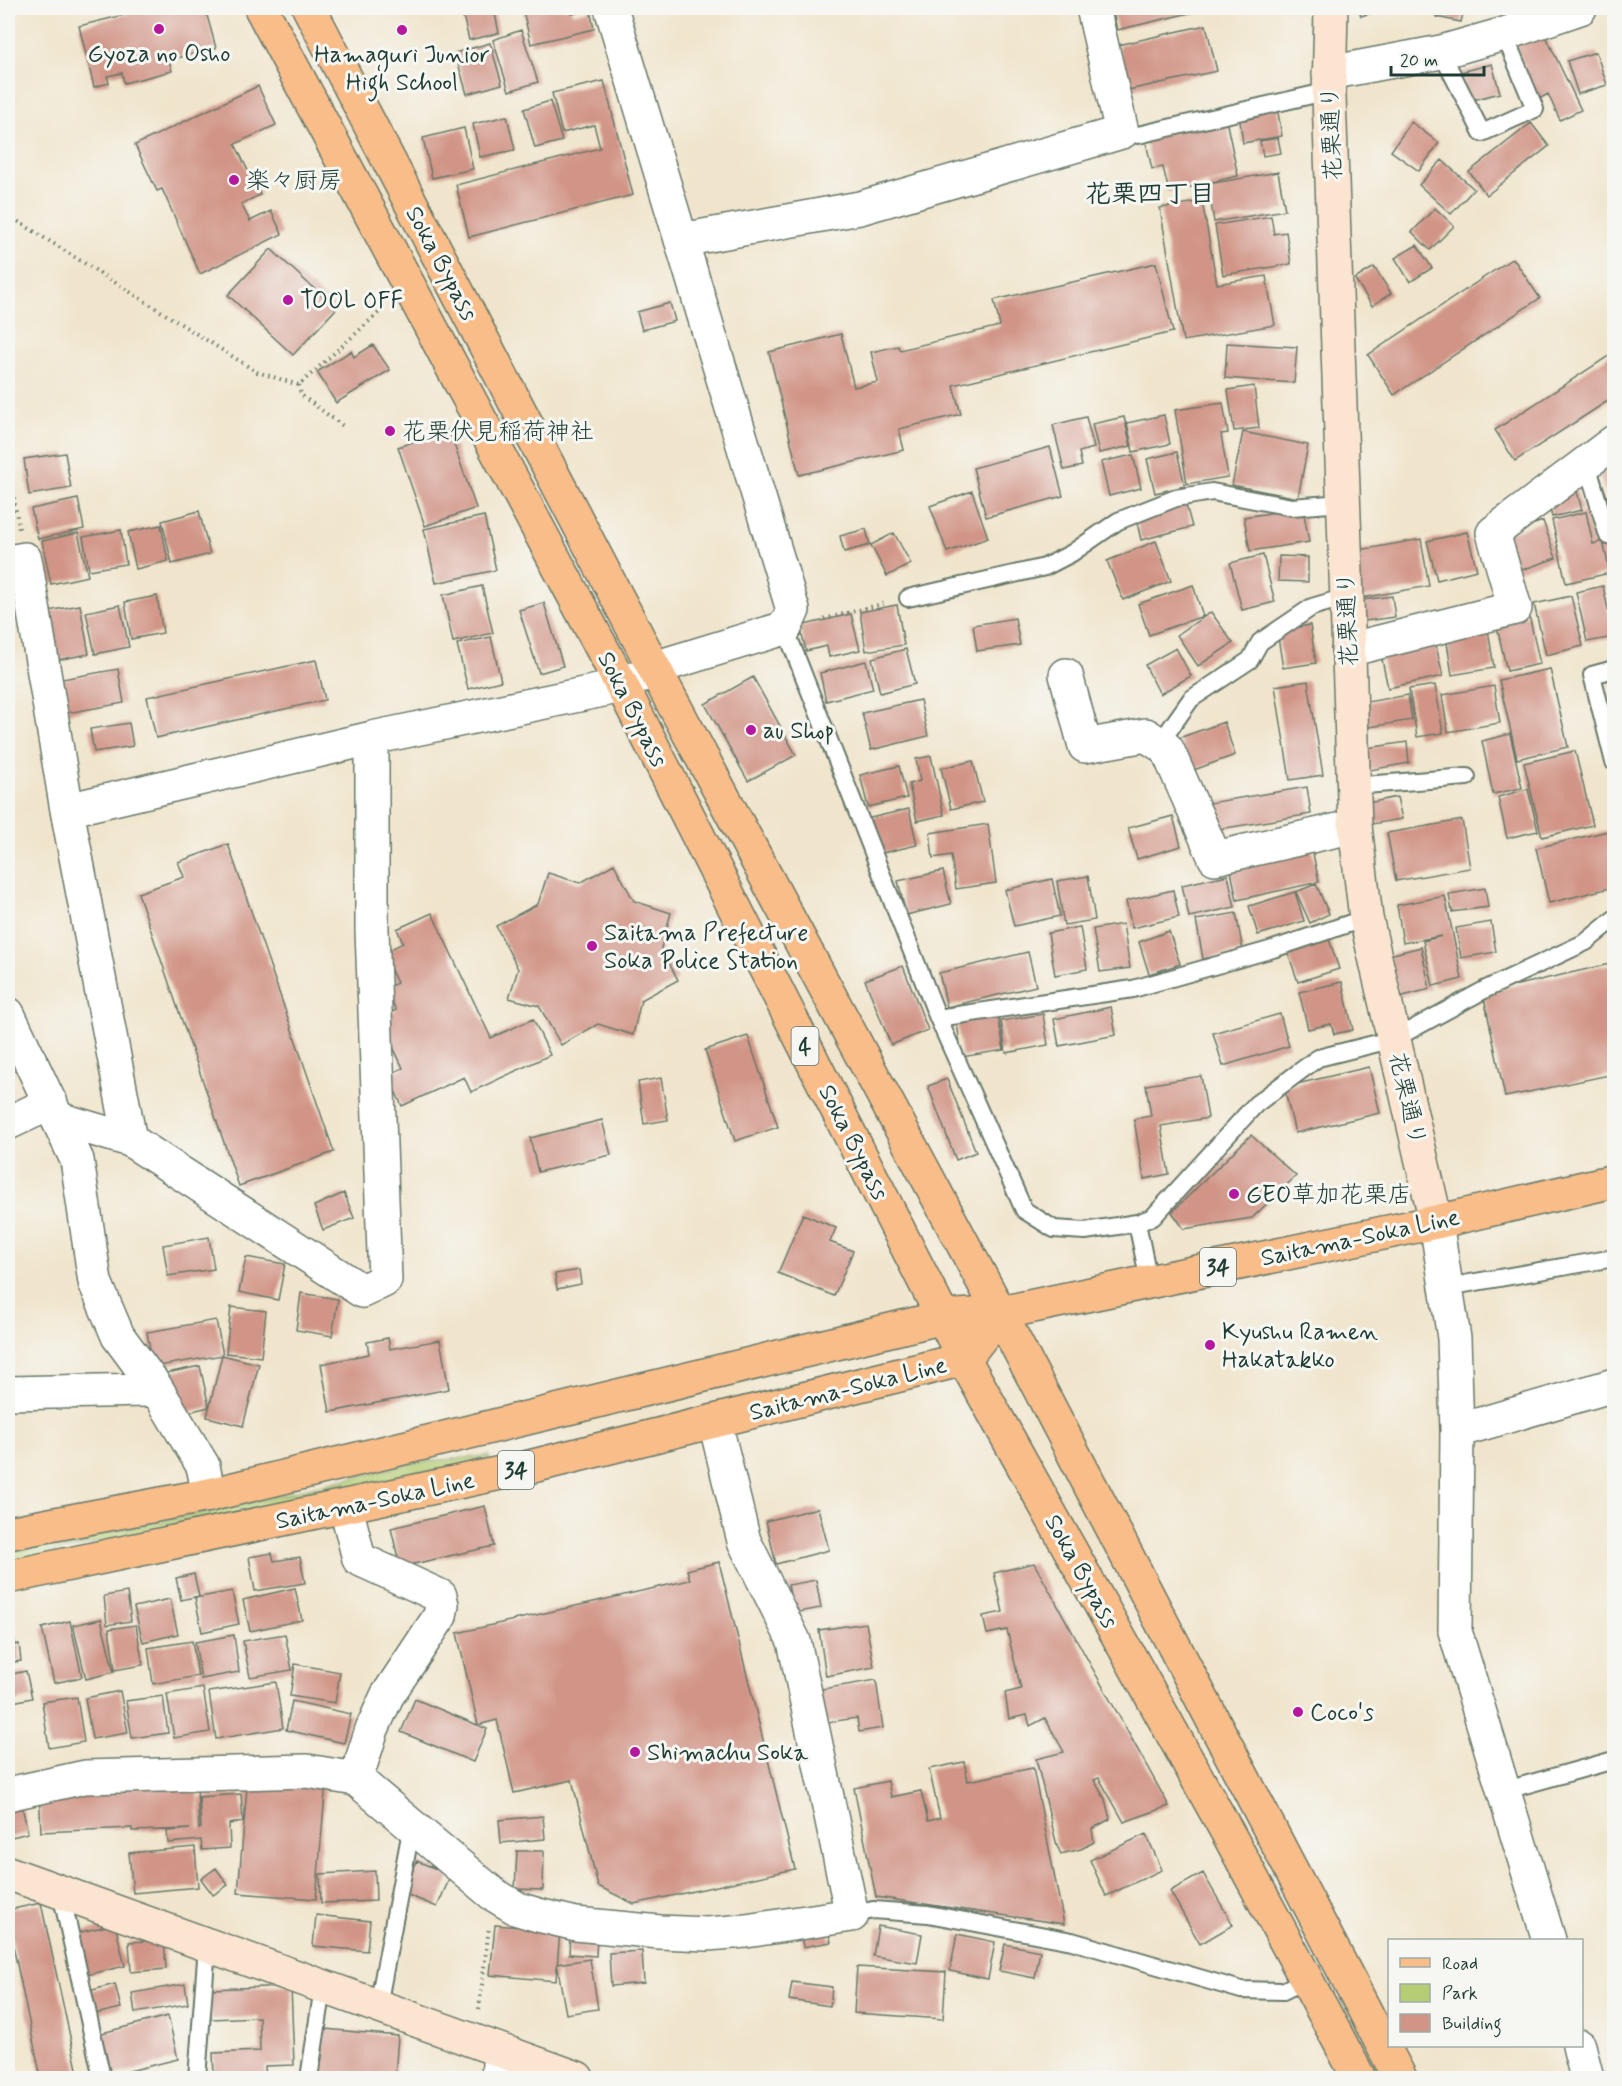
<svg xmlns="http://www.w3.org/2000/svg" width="1622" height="2086" viewBox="0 0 1622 2086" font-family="Mynerve,'Klee One',sans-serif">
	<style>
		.green { fill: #b5ce73; stroke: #6a8654; stroke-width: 1.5 }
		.building { fill: #d19587 }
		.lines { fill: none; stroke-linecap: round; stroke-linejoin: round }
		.lane-casing { stroke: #687869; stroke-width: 20 }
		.street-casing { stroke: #687869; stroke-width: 36 }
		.secondary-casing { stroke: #687869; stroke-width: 36 }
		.primary-casing { stroke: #687869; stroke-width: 36 }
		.highway-casing { stroke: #687869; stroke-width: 36 }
		.path { stroke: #687869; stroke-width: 4; stroke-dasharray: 1.5 4.5; stroke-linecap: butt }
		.lane { stroke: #fff; stroke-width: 16 }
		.street { stroke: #fff; stroke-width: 33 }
		.secondary { stroke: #fce5d0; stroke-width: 33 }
		.primary { stroke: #f8bd89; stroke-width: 33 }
		.highway { stroke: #f8bd89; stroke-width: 33 }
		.poi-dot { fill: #b5179e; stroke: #f6f6f2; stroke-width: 2 }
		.labels { text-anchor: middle; stroke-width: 6; stroke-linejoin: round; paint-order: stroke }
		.shield { fill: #f6f6f2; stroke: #60746d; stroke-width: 1.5 }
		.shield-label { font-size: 22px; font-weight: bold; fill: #1f3d34 }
		.poi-label { font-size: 24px; fill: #1f3d34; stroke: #f6f6f2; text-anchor: start }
		.street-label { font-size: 24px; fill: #1f3d34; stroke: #f6f6f2 }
		.neighbourhood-label { font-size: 26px; font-weight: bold; fill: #1f3d34; stroke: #f6f6f2 }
	</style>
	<rect width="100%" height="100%" fill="#f6f6f2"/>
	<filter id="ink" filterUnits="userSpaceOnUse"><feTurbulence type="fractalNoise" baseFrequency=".0167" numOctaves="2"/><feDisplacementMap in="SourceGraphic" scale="12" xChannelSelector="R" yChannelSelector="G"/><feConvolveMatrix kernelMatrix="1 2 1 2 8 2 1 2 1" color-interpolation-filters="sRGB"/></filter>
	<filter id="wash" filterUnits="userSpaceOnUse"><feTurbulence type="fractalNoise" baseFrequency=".008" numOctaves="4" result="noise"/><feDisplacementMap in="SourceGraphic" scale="24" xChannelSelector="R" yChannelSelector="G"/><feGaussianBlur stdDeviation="1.35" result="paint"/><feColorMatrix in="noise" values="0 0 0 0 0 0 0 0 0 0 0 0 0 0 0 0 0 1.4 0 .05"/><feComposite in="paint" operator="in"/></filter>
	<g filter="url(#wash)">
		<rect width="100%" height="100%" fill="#f0e5cc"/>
		<!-- green -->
		<path class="green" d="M489,1456L490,1460L8,1562V1552L227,1508L417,1462Z"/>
		<g id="blocks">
			<!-- building -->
			<path class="building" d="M152,8H205L216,48L169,60L172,71L124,83L122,73L107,76L109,83L94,87L79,26Z
				M461,8H518L495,14L499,33L469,40Z
				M537,8H571L572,14L590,10L594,29L531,44L523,11Z
				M1112,8H1211L1117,30Z
				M1358,8H1387L1361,16Z
				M1437,8H1464L1461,22L1436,17Z
				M1540,24L1581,110L1560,120L1548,94L1539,99L1511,37Z
				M1206,25L1217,71L1128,90L1118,45Z
				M521,30L538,82L509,91L493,40Z
				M490,43L502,84L467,94L455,53Z
				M1596,52L1607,85L1578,94L1567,61Z
				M1492,64L1500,93L1468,101L1461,72Z
				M604,81L633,195L469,237L456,185L600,148L594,125L562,133L552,93Z
				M258,86L276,125L235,144L260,195L241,204L250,221L271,211L282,234L200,274L162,189L157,191L135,145Z
				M550,101L562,141L535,148L524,109Z
				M1277,107L1282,136L1243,143L1239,114Z
				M507,116L515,150L480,157L473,124Z
				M1226,120L1238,176L1169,192L1163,167L1152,169L1145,138Z
				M1411,122L1439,143L1419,171L1391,151Z
				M1531,123L1549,146L1487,195L1469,172Z
				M464,128L473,169L432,178L423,138Z
				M1278,138L1281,153L1263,156L1260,141Z
				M1442,160L1474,189L1451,214L1419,185Z
				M1278,172L1285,210L1214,222L1208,184Z
				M1202,201L1217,284L1266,276L1275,325L1183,341L1160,208Z
				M1435,208L1454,226L1430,250L1412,232Z
				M1271,216L1274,234L1286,232L1291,264L1223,275L1215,225Z
				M1417,245L1432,268L1410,282L1395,258Z
				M271,249L336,309L293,355L228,295Z
				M1513,258L1540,298L1394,395L1368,355Z
				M1156,263L1173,332L953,385L961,414L899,429L904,450L799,475L769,352L841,334L854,387L878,382L871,352L898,346L900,350L1000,326L994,300Z
				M1374,267L1391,293L1372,306L1355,279Z
				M670,303L675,321L642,330L637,312Z
				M1227,343L1297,347L1294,383L1225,378Z
				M373,345L390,370L336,403L317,372L351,351L354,357Z
				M1613,353L1614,397L1515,461L1495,430Z
				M1254,386L1259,428L1234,431L1228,390Z
				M1223,403L1228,433L1221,434L1228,477L1187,484L1175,410Z
				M1164,415L1170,444L1133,452L1127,423Z
				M1086,417L1094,448L1079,452L1082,466L1064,470L1053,425Z
				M1124,417L1131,446L1099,453L1092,424Z
				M449,430L476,508L425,526L398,447Z
				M1243,432L1308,445L1298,498L1232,485Z
				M1050,447L1063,496L986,517L973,468Z
				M1177,452L1185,486L1155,493L1147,459Z
				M1614,452V517L1594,460Z
				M65,453L71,488L29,495L24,459Z
				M1133,455L1141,488L1109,496L1101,462Z
				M1576,488L1582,510L1552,517L1546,495Z
				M972,491L988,538L947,552L930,506Z
				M78,499L84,529L38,539L31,509Z
				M1185,501L1192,527L1141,540L1135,514Z
				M1303,508L1309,542L1250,551L1244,517Z
				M199,511L210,554L172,564L162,521Z
				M1586,512L1593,544L1603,541L1610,573L1566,583L1552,520Z
				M484,516L496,570L436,583L424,529Z
				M1543,521L1556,558L1513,573L1500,536Z
				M161,525L168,561L136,569L128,532Z
				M866,529L870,545L844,552L840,536Z
				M121,530L126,564L89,570L83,537Z
				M1467,532L1477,570L1437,580L1427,541Z
				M78,533L88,576L51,584L42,541Z
				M894,533L911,564L887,576L871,545Z
				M1421,539L1429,586L1362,598L1354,551Z
				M1156,541L1171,581L1123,600L1107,561Z
				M1263,555L1275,602L1242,610L1230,563Z
				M1279,556L1308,557V582L1278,581Z
				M1193,585L1203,616L1149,635L1138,604Z
				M482,586L493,633L453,642L443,595Z
				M1603,586L1614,637L1587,642L1576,592Z
				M157,596L163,633L131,639L125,602Z
				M1392,596L1395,617L1365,621L1362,600Z
				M1571,596L1583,646L1546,655L1534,604Z
				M544,603L563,666L539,673L519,610Z
				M80,605L89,654L57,660L48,611Z
				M120,605L129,647L95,654L86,612Z
				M897,605L904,645L866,651L860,612Z
				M1211,612L1233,643L1198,666L1177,635Z
				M851,614L860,650L829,657L827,646L806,651L800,626Z
				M1529,615L1540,664L1507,671L1496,623Z
				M1015,618L1020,645L977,651L973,625Z
				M1487,623L1494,668L1452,675L1445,630Z
				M1310,625L1316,663L1283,668L1277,631Z
				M1433,633L1443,676L1388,688L1379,645Z
				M491,637L501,681L468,689L457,644Z
				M1176,648L1191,676L1160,694L1145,665Z
				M906,649L915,684L880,693L872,658Z
				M316,660L325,700L156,738L147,697Z
				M866,661L873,689L826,701L820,673Z
				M118,669L124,703L67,713L62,679Z
				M1550,669L1568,747L1517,759L1499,680Z
				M753,677L796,755L748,781L705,704Z
				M1308,681L1323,775L1290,780L1275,686Z
				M1435,685L1443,733L1417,737L1409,689Z
				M1494,686L1500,723L1448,732L1442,695Z
				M1408,695L1412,720L1364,728L1360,703Z
				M920,700L928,736L871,750L862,713Z
				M1614,700V734L1603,703Z
				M1224,722L1235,755L1191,771L1179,738Z
				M129,723L133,746L94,752L90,729Z
				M1510,734L1522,788L1493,794L1482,741Z
				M1407,742L1409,763L1365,771L1361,749Z
				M1575,751L1593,825L1542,837L1524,763Z
				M931,756L944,815L917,821L909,784L920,781L916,759Z
				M973,761L983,802L951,809L941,768Z
				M899,766L907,798L868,807L860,775Z
				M1307,787L1311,814L1214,830L1209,803Z
				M1528,789L1538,831L1507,838L1498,797Z
				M1397,797L1402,819L1372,824L1368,803Z
				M909,809L917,845L878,854L870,818Z
				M1173,816L1181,846L1137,859L1128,828Z
				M1462,820L1470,868L1396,881L1387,833Z
				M988,824L996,883L956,889L951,855L933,858L930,833Z
				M1612,830L1614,841V887L1549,903L1536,848Z
				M228,844L334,1152L239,1186L138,893L184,877L178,862Z
				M1311,844L1319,882L1237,900L1229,862Z
				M614,864L634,901L671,913L661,948L678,980L641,1000L633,1035L598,1024L561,1045L539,1006L509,998L518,969L496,926L538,904L548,873L580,883Z
				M943,871L951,904L906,915L898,881Z
				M1228,875L1235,907L1189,917L1182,885Z
				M1088,876L1095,920L1064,925L1057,881Z
				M1052,879L1060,916L1014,926L1005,890Z
				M1316,884L1329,914L1310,923L1296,892Z
				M1485,888L1488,907L1452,912L1449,894Z
				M1173,890L1179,917L1132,928L1126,901Z
				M1295,892L1304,921L1258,935L1249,906Z
				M1445,896L1462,979L1433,986L1423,941L1442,936L1403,943L1397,905Z
				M432,913L491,1038L533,1019L550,1055L471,1092L464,1077L402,1106L388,1075L403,1068L379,1017L396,1010L386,988L397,983L383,953L403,943L397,929Z
				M1236,913L1243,951L1203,959L1196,920Z
				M1491,922L1496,952L1461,958L1456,928Z
				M1123,924L1130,968L1100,972L1093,929Z
				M1080,927L1087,969L1055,975L1048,933Z
				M1169,931L1180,964L1149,974L1139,942Z
				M1328,936L1339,969L1298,982L1287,950Z
				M1421,947L1430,989L1399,997L1389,955Z
				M1028,952L1036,986L947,1007L939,973Z
				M1614,963V1074L1505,1097L1483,993Z
				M903,966L928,1030L891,1045L865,980Z
				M1342,982L1353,1030L1334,1034L1331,1024L1308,1029L1299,992Z
				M1111,1007L1116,1035L1059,1046L1054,1019Z
				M1043,1014L1048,1045L1006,1053L1001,1021Z
				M1280,1014L1289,1046L1223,1066L1213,1033Z
				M998,1016L1004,1050L962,1057L957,1023Z
				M748,1036L778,1127L735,1141L705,1050Z
				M1369,1067L1380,1113L1295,1133L1284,1087Z
				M1201,1076L1208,1118L1161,1126L1169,1174L1144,1179L1134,1119L1151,1116L1146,1085Z
				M661,1078L668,1120L644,1124L638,1082Z
				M947,1079L976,1152L956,1160L928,1086Z
				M602,1120L611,1155L538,1172L530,1138Z
				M1251,1135L1296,1176L1252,1218L1184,1229L1172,1212Z
				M344,1193L354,1218L323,1230L314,1206Z
				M803,1214L836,1228L830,1242L853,1251L834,1296L778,1273Z
				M209,1237L214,1269L168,1276L163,1245Z
				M246,1257L285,1264L278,1300L239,1292Z
				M579,1270L581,1284L557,1289L555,1274Z
				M301,1293L338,1299L332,1336L296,1330Z
				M231,1307L266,1311L261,1357L226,1353Z
				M216,1320L223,1355L153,1367L147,1332Z
				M388,1338L390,1349L440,1340L449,1389L330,1412L321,1364L369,1354L367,1342Z
				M222,1355L259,1364L243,1426L207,1417Z
				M200,1366L209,1407L180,1414L162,1374Z
				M485,1506L494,1546L400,1567L391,1528Z
				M818,1508L829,1550L776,1564L766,1521Z
				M272,1553L274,1561L300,1557L305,1583L255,1591L249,1557Z
				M719,1562L795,1869L634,1904L598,1886L572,1780L514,1793L497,1720L478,1725L457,1633L690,1580L687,1570Z
				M1034,1563L1169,1806L1124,1822L1099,1778L1094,1780L1105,1799L1110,1819L1092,1829L1094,1842L1081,1849L1061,1854L1057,1846L1036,1759L1064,1752L1045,1718L1030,1726L1027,1715L1009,1719L1005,1693L1021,1689L1007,1630L987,1634L983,1616L1003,1612L994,1573Z
				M194,1574L199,1596L181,1600L176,1578Z
				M816,1580L821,1608L794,1613L788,1585Z
				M295,1588L302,1620L250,1631L243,1600Z
				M232,1591L239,1624L202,1632L195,1598Z
				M127,1592L131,1621L107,1625L104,1596Z
				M170,1599L178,1634L143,1642L134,1607Z
				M10,1613L15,1643L8,1645V1614Z
				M101,1619L114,1672L86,1679L73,1625Z
				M70,1621L82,1677L54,1683L42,1628Z
				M866,1623L874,1667L826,1676L819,1630Z
				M136,1625L143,1665L115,1670L109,1629Z
				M285,1634L292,1670L250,1677L243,1641Z
				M234,1635L239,1672L201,1679L195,1642Z
				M192,1641L198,1676L153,1684L148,1648Z
				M19,1644L21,1661L8,1663V1646Z
				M295,1664L340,1672L335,1703L290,1696Z
				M26,1671L32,1698L8,1703V1675Z
				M876,1680L883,1728L859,1732L857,1718L821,1723L816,1690Z
				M276,1682L283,1728L216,1739L209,1692Z
				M203,1688L210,1732L174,1738L167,1694Z
				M120,1691L128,1733L92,1739L85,1698Z
				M163,1696L168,1733L132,1738L126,1701Z
				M77,1697L84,1742L49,1748L42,1702Z
				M415,1699L487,1729L473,1762L401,1732Z
				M292,1701L351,1714L344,1743L286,1730Z
				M964,1762L968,1781L1033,1768L1064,1924L876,1897L854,1788L888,1781L891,1797L921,1791L928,1821L940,1818L929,1769Z
				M248,1776L326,1782L316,1899L238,1893Z
				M197,1785L199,1829L201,1828L199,1797L241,1794L243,1822L229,1824L230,1848L202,1850L201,1840L168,1843L167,1831L190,1829L132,1831V1828L41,1832L39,1791Z
				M20,1797L28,1833L8,1838V1800Z
				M543,1816L545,1839L501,1843L499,1820Z
				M1146,1834L1162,1870L1106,1896L1090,1860Z
				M195,1847L198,1887L133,1893L129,1853Z
				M517,1851H544L543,1890L515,1889Z
				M417,1861L451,1875L437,1907L403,1893Z
				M216,1868L228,1885L213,1895L201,1879Z
				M375,1871L376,1901L321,1903L320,1874Z
				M1203,1873L1233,1925L1200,1944L1170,1891Z
				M41,1903L79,2078H41L8,1922V1910Z
				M316,1915L370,1921L367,1951L313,1946Z
				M115,1924L125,1966L86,1975L77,1933Z
				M495,1925L560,1930L556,1981L490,1975Z
				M878,1926L922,1934L917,1963L873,1956Z
				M828,1930L831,1942L803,1947L801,1935Z
				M957,1934L995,1942L988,1979L950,1971Z
				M570,1936L597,1937L596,1956L569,1954Z
				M164,1940L166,1969L131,1972L129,1942Z
				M1005,1944L1040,1951L1035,1978L999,1971Z
				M642,1951L644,1983L611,1986L609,1953Z
				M590,1959L598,2009L566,2014L557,1964Z
				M857,1967L946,1972L943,2019L854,2013Z
				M792,1982L832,1987L830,2006L789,2000Z
				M115,1984L121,2008L95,2014L89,1991Z
				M185,1984L188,2004L135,2013L132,1993Z
				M291,1986L294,2065L265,2066L266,2078H214L213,2053L260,2051L259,2017L211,2019L210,1989Z
				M168,2016L178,2059L105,2077L94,2035Z
				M325,2029L398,2036L395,2078L320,2075Z"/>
		</g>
	</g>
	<g filter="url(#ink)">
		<use href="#blocks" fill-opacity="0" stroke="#687869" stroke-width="1.5"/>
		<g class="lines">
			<defs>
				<path id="lane" d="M1441,52L1482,133L1535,109L1504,34
					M1122,132L1138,135L1329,91
					M1587,464L1608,536L1614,534
					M908,598L1045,567L1072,553L1118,521L1176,498L1212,492L1292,507L1342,503
					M785,628L938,1018L1024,1210L1054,1229L1085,1231L1137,1223
					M1614,669L1592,675L1614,762
					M1160,743L1191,699L1250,660L1260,642L1312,607L1346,597
					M1352,786L1467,777
					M938,1018L1133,989L1273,949L1366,918
					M1149,1281L1137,1223L1153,1217L1256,1104L1318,1058L1394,1039L1486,989L1586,942L1614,919
					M1447,1287L1614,1258
					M1503,1791L1614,1760
					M61,1893L102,2078
					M852,1915L873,1910L928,1914L1072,1941L1241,1990L1283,1991L1307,1979
					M378,2006L412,1825
					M197,2078L207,1946
					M309,2078L323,1988"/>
				<path id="street" d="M1329,73L1441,52L1504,34L1580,8
					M681,240L860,208L1122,132L1093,8
					M8,562L25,559L67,810L130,1140
					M1348,650L1515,608L1493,533L1614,442
					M1066,675L1085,746L1146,735L1167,749L1215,858L1355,826
					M67,810L372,738L622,686L654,668L785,628L793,610L611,8
					M8,1014L77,1160L95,1282L118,1336L155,1386L203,1466L209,1495
					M59,1119L130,1140L362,1291L385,1280L372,930V738
					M8,1123L51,1103
					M1436,1222L1454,1338L1457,1431L1455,1631L1549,1940
					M8,1393L146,1390L155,1386
					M1457,1431L1614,1385
					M346,1507L359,1559L440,1596L442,1605L440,1616L387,1696L372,1729L356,1779
					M8,1794L85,1777L307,1771L356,1779L493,1894L518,1909L538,1915L576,1924L660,1932L707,1934L746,1931L852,1915L794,1641L744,1541L715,1422
					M1579,2046L1587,2078
					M498,2078L500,2051"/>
				<path id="secondary" d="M1331,8L1329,96L1355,826L1366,918L1436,1222
					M8,1873L577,2078"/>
				<path id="primary" d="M8,1533L209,1495L944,1317L1000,1313L1436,1222L1614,1181
					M8,1577L525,1468L964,1359L1000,1313"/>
				<path id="highway" d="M261,8L622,686L964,1359L1230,1837L1359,2078
					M309,8L654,668L1000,1313L1400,2078"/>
			</defs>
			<!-- lane casing -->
			<use href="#lane" class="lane-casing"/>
			<!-- street casing -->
			<use href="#street" class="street-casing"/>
			<!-- secondary casing -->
			<use href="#secondary" class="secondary-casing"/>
			<!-- primary casing -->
			<use href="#primary" class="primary-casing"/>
			<!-- highway casing -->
			<use href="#highway" class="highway-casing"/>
			<!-- path -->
			<path class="path" d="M8,215L257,372L299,385L385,307
				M299,385L301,395L343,426
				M8,462L19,529
				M824,619L886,603
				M479,2009L489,1927"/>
			<!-- lane -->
			<use href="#lane" class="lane"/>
			<!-- street -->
			<use href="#street" class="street"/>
			<!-- secondary -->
			<use href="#secondary" class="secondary"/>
			<!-- primary -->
			<use href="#primary" class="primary"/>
			<!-- highway -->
			<use href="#highway" class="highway"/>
		</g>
	</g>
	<!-- markers -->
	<g class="poi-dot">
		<circle cx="159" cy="29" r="6"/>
		<circle cx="402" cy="30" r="6"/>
		<circle cx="234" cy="180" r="6"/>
		<circle cx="288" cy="300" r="6"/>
		<circle cx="390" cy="431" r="6"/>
		<circle cx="751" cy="730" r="6"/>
		<circle cx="592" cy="946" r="6"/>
		<circle cx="1234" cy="1194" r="6"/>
		<circle cx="1210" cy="1345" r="6"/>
		<circle cx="1298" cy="1712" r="6"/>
		<circle cx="635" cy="1752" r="6"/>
	</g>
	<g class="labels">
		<!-- shield labels -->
		<g class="shield">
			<rect x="791.5" y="1027" width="27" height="38" rx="4.5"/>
			<rect x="1200" y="1248" width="36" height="38" rx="4.5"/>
			<rect x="498" y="1451" width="36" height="38" rx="4.5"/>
		</g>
		<g class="shield-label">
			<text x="805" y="1054">4</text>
			<text x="1218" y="1275">34</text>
			<text x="516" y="1478">34</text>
		</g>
		<!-- poi labels -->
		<g class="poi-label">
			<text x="159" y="61" text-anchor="middle">Gyoza no Osho</text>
			<text x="402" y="62" text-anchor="middle">Hamaguri Junior<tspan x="402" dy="28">High School</tspan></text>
			<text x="246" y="188">楽々厨房</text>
			<text x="300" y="308">TOOL OFF</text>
			<text x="402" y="439">花栗伏見稲荷神社</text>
			<text x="763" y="738">au Shop</text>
			<text x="604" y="940">Saitama Prefecture<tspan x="604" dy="28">Soka Police Station</tspan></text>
			<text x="1246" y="1202">GEO草加花栗店</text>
			<text x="1222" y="1339">Kyushu Ramen<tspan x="1222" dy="28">Hakatakko</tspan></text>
			<text x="1310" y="1720">Coco's</text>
			<text x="647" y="1760">Shimachu Soka</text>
		</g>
		<!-- street labels -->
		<g class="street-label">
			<text transform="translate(1331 133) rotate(-92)" y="8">花栗通り</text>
			<text transform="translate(442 263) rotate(62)" y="8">Soka Bypass</text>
			<text transform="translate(1347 619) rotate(-92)" y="8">花栗通り</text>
			<text transform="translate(633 709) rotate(63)" y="8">Soka Bypass</text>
			<text transform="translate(1408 1099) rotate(77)" y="8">花栗通り</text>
			<text transform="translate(854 1142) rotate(63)" y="8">Soka Bypass</text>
			<text transform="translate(1360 1237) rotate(-12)" y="8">Saitama-Soka Line</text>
			<text transform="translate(848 1388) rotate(-14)" y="8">Saitama-Soka Line</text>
			<text transform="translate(375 1500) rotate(-12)" y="8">Saitama-Soka Line</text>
			<text transform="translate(1082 1571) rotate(61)" y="8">Soka Bypass</text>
		</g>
		<!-- neighbourhood labels -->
		<g class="neighbourhood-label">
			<text x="1150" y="202">花栗四丁目</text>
		</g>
	</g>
	<!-- margin -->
	<rect width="1622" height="2086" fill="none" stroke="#f6f6f2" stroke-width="30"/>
	<!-- legend -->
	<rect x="1388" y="1939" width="195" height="108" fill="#f6f6f2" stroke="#a0aca6" stroke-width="1.5"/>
	<rect x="1400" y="1958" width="30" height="9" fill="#f8bd89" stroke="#a0aca6" stroke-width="1.5"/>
	<text x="1442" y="1969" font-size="18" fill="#1f3d34">Road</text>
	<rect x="1400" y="1984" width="30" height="18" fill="#b5ce73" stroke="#a0aca6" stroke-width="1.5"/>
	<text x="1442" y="1999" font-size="18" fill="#1f3d34">Park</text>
	<rect x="1400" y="2014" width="30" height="18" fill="#d19587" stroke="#a0aca6" stroke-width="1.5"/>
	<text x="1442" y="2029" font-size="18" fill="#1f3d34">Building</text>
	<!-- scale -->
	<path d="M1391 66v9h93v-9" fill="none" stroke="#1f3d34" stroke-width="3"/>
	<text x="1400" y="66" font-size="18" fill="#1f3d34" stroke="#f6f6f2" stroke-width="4.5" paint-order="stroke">20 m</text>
</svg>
